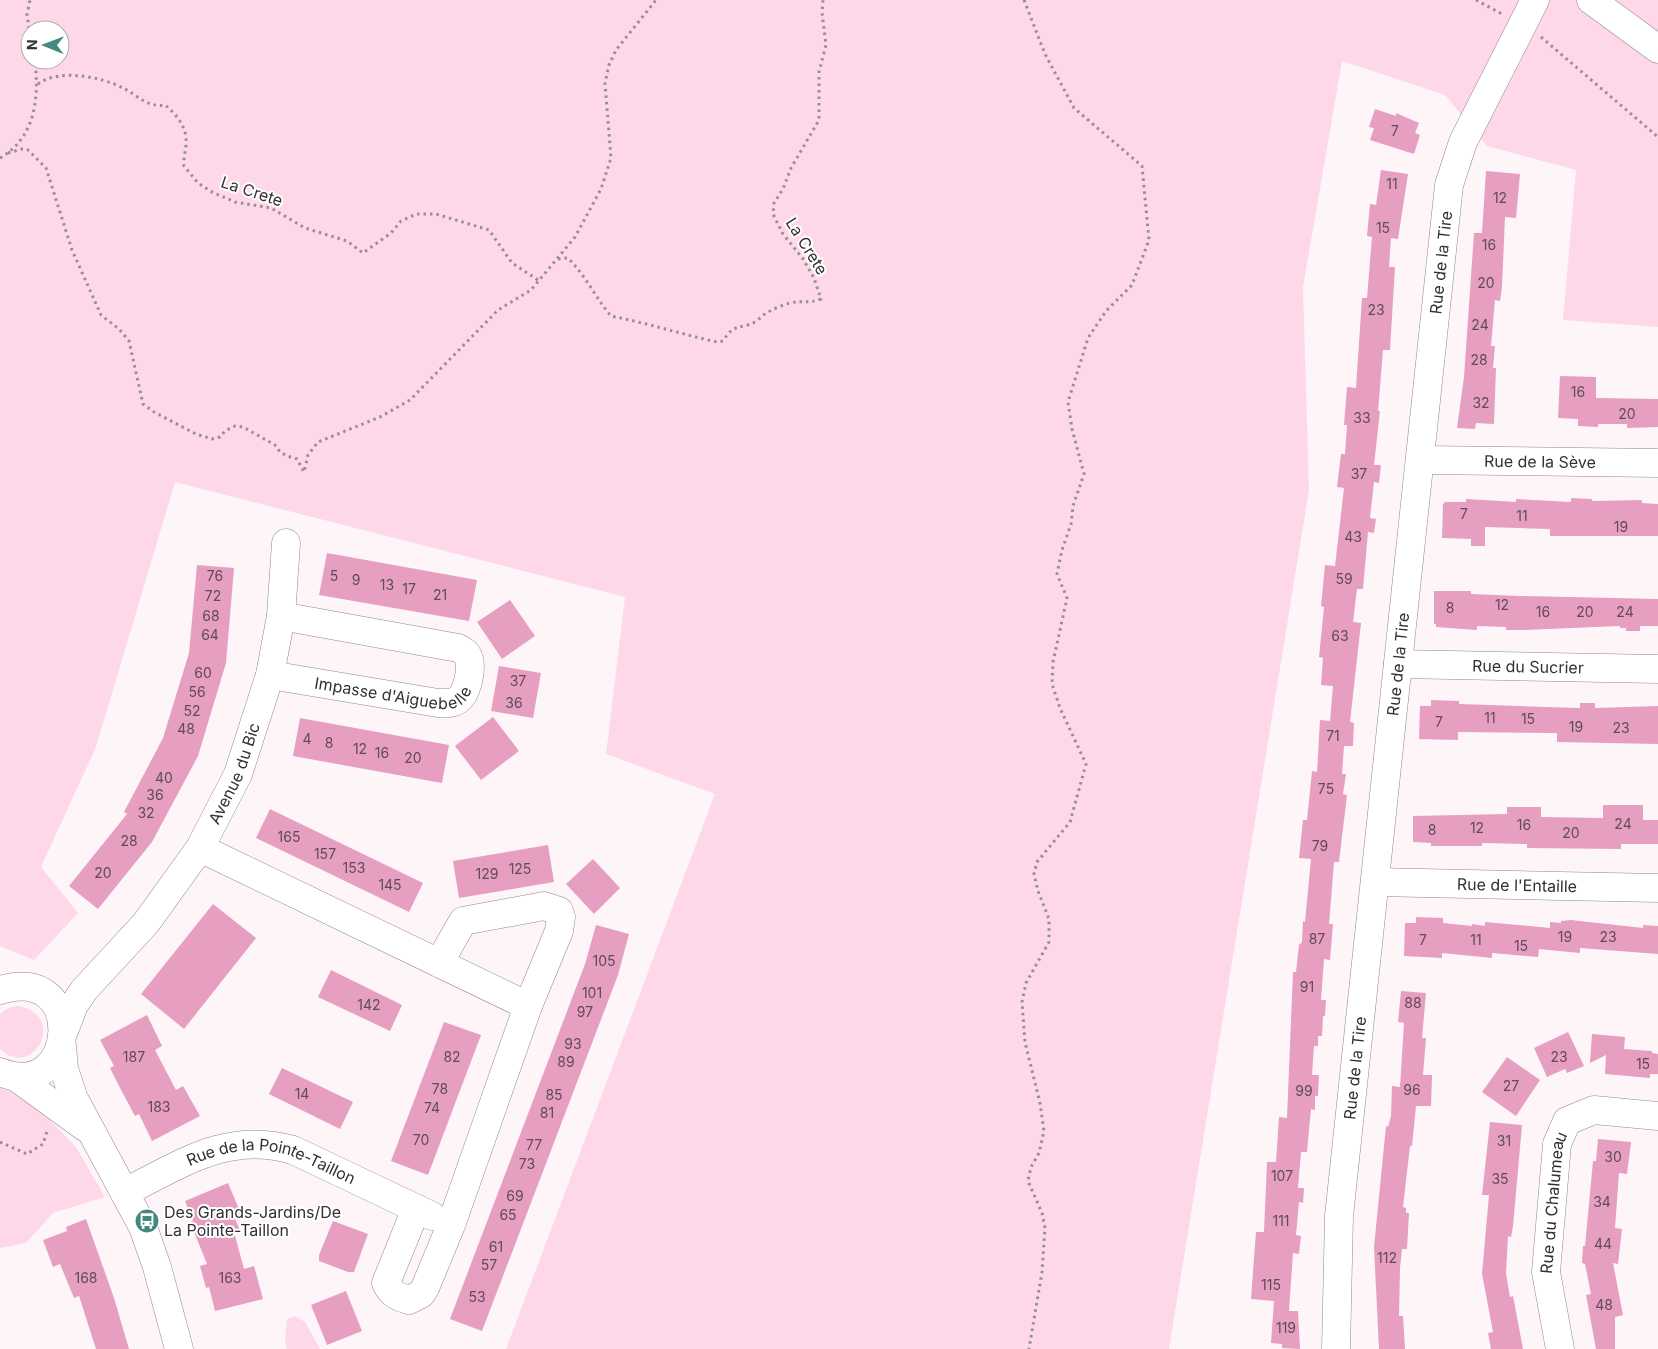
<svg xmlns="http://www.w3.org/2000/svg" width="1658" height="1349" viewBox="0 0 1658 1349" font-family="Inter,sans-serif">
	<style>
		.green { fill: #fed8e9; fill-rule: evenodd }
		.building { fill: #e69ec1 }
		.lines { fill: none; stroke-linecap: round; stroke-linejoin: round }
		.minor-casing { stroke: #91878b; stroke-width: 29 }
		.path { stroke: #968f92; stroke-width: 3; stroke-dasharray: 2.5 4; stroke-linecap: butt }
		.minor { stroke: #fff; stroke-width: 28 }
		.labels { text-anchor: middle; stroke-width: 4; stroke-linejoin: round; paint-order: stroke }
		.number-label { font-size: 14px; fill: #604c56 }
		.street-label { font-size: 16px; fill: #343032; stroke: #fff }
		.poi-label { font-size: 16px; fill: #343032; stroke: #fff; text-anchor: start }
	</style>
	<rect width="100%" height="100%" fill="#fef5f9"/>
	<!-- green -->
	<path class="green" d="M0,0H1658V327L1563,320L1576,170L1487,146L1445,95L1342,61L1303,287L1309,490L1169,1349H506L715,794L606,754L625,597L175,482L96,747L41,867L78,913L34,960L0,946ZM30,30H60V60H30Z
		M18,1006C69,1015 33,1081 0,1049V1014L10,1007Z
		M0,1085L40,1110L76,1147L105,1197L53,1213L26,1243L0,1248Z
		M295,1316L305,1322L320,1349H287L285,1340L287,1319Z"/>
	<!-- building -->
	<path class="building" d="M1375,109L1396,116V113L1419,123L1415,133L1420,135L1414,154L1370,140L1374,128L1369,127Z
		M1381,170L1408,174L1398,239L1391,238L1389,267H1395L1390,350H1383L1378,411H1380L1374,465H1381L1379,483L1374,482L1370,518L1376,519L1374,533L1368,532L1363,589H1357L1353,622L1361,623L1350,722L1354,723L1353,746H1344L1342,774H1346L1343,794L1347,795L1339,862H1334L1329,924H1333L1330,960L1324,959L1321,1000H1326L1325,1016H1323L1322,1036H1318V1046H1314L1312,1075H1319L1318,1096H1315V1110L1311,1109L1307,1152H1301L1298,1188H1304L1303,1203L1299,1202L1296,1235L1301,1236L1299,1254L1293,1253L1289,1311H1298L1300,1349L1282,1348V1344L1271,1343L1274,1301L1251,1299L1254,1258L1256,1232H1264L1267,1162H1276L1279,1117L1287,1118L1293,972H1296L1299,945L1302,942L1303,921L1305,922L1311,859L1299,858L1303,820H1307L1312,771L1317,772L1320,720L1330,721L1333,686L1321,685L1323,658L1319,657L1324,607L1321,606L1325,565L1335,566L1344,488L1337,487L1341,454H1345L1347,425H1344L1347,387L1356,388L1362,298H1367L1372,237L1367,236L1370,204L1376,205Z
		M1486,171L1520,174L1516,218L1505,217L1502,287L1500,301L1495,300L1491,346H1495L1493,368H1496L1494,424L1476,423L1475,429L1457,428L1464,377L1474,233H1482Z
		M1560,376L1596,377V398L1658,399V427L1627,428V424H1598V427L1578,426V419L1558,418Z
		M1571,498L1592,499V501L1642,500V503L1658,504V536H1550V529L1485,527V546H1471V539L1442,538L1443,504L1445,502H1466V499L1516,502V499L1571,502Z
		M327,553L477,580L469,621L319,595Z
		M197,565L234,568L226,663L198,756L152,842L98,909L69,886L127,814L124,812L163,738L189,653Z
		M1434,591H1471V594L1519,596L1658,599V626H1640V631H1626V628H1620V626L1522,630H1506V627L1477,626V630L1436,627V624H1434Z
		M510,600L535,636L502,659L477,622Z
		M499,666L541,673L533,718L491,711Z
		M1431,700L1459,701V704L1545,707L1580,708V703H1595V708L1658,706V744L1557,742V733L1458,732V740L1419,739L1420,706H1431Z
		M493,717L519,751L481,780L455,746Z
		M300,718L449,745L442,783L293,756Z
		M1603,805H1643V820H1658V844H1621V849L1527,848V844L1482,843V846H1431V843L1413,842V816L1507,814V807H1541V817L1603,818Z
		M270,809L423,883L409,912L256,838Z
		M548,845L554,882L459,898L453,861Z
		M593,859L620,888L594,914L566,884Z
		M213,904L256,938L184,1029L141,994Z
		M1416,917L1443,918V923L1472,926V924L1485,926V922L1550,928V922L1561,923V921L1571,920L1643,928V925L1658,926V954L1580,948V953L1539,949L1538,957L1492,953V958L1442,953V958L1404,956L1405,923H1416Z
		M596,925L629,934L618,975L482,1331L450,1319L585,964Z
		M331,970L402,1005L390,1031L318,997Z
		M1401,991L1426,993L1422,1038H1426L1423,1075H1432L1431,1106H1416L1412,1146H1410L1403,1207L1406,1208V1213H1409L1407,1249H1402L1400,1268L1399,1316H1403L1405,1349H1379L1374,1247L1386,1126L1388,1127L1391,1116L1392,1086L1400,1087L1404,1023L1398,1022Z
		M147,1015L162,1046L155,1050L176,1090L183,1086L200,1116L152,1141L139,1114L135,1116L120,1088L110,1068L114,1066L100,1040Z
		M444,1022L481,1035L428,1175L391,1161Z
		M1568,1032L1584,1066L1567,1073L1565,1069L1547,1077L1534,1048Z
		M1592,1034L1625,1037L1624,1049L1652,1051V1053L1658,1054V1074H1650V1078L1605,1074L1606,1055L1590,1063Z
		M1507,1057L1540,1080L1516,1116L1482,1092Z
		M282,1068L353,1102L340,1129L269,1094Z
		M1490,1122L1522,1125L1513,1226L1511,1237L1508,1236L1506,1274L1510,1297L1513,1296L1523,1349H1491L1488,1333L1493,1332L1482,1274L1489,1195H1482Z
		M1598,1139L1631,1142L1627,1174L1619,1173L1615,1228L1622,1229L1618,1264L1613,1263L1623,1315L1615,1317V1349H1596L1586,1295L1591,1294L1585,1264L1582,1263L1583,1246H1585L1593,1161H1596Z
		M228,1183L242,1216L235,1219L240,1230L234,1232L244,1269L254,1266L263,1299L215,1311L209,1287L206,1288L200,1266L207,1264L190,1222L193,1221L185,1201Z
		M86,1219L114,1298L129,1349H96L79,1296L74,1298L60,1264L53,1267L43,1240L67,1231L66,1227Z
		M333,1221L368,1234L354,1272H348L319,1261V1255Z
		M346,1291L362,1331L327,1345L311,1305Z"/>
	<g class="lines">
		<defs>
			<g id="minor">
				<path d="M1591,0L1658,49"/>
				<path id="s1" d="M1421,460L1658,463"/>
				<path id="s2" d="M1398,664L1658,669"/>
				<path id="s3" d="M270,675L438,703C445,703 452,704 458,700C467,694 472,670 469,659C467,653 464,651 458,648L281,616"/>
				<path d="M200,848L528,1006"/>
				<path id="s4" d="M1376,882L1658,888"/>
				<path d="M0,990C89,963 77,1104 0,1072"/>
				<path id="s5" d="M64,1031L74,1005L84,990L146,923L200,848L238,774L270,675L281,616L286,543"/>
				<path d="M62,1046L64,1069L74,1099L143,1227L157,1267L179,1349"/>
				<path d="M16,1077L86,1128"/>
				<path id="s6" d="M125,1192C182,1164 227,1131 293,1150L432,1216"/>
				<path d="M416,1209L386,1283C391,1294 398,1297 409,1300L421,1294L425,1288L451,1225L528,1006L559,931L561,917L559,911L544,906L463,921L439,963"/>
				<path id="s7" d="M1336,1349L1339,1216L1449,185L1463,142L1535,0"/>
				<path id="s8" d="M1560,1349L1546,1272L1557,1144L1567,1121L1594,1110L1658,1116"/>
			</g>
		</defs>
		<!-- minor casing -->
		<use href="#minor" class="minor-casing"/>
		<!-- path -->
		<path class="path" d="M1024,0L1045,54L1074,108L1142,166L1149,240L1132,285L1106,311L1088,338L1068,402L1072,429L1084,474L1073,506L1071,524L1062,550L1057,574L1067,598L1053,662L1052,684L1060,708L1086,764L1070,822L1037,862L1034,874L1038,891L1049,919V942L1026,983L1022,1002L1025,1042L1040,1103L1044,1131L1039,1153L1031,1167L1028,1181L1042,1213L1045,1228L1042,1272L1029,1349
			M1476,0L1504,15
			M30,35L27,15L30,0
			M1541,37L1658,137
			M38,84C59,68 102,77 123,88C137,95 148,108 165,105C175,113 185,125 186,138C187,148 183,157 184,166L198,183L212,192L235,202L271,208L305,228L347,241L363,253L391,233L401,221L416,214H436L489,230L512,263L538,280
			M8,153L22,149L28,150L46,168L72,250L101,315L119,329L129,341L143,404L154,412L196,434L212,439L220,437L225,431L235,426L243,427L275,445L280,452L287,456L297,459L304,472L308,455L318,442L380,417L410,400L498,310L531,290L575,237L601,189L611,158L605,83L609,65L616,50L656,0
			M0,158C36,137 39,98 35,60
			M558,259L568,258C586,276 595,297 611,316C647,323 681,334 717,342L723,341C735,322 739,330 755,322C759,320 761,316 765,314C771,310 782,305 790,303C802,300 807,304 821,299L814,278L803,259L783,234L773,214L774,203L783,189L791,168L819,120V72L826,45L822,13L823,0
			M0,1142L27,1154L43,1144L48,1128"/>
		<!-- minor -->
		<use href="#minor" class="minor"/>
	</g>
	<!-- icons -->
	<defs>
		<symbol id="bus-disc" viewBox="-11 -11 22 22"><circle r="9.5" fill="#44897f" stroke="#fff"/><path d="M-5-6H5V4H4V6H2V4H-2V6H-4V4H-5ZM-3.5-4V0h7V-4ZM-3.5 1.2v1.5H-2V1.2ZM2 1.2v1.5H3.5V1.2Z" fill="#fff"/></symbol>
	</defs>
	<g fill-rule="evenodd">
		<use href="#bus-disc" x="133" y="1207" width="28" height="28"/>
	</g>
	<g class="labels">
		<!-- number labels -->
		<g class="number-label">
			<text x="1395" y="136">7</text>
			<text x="1392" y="189">11</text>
			<text x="1500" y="203">12</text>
			<text x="1383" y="233">15</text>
			<text x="1489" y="250">16</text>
			<text x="1486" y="288">20</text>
			<text x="1376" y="315">23</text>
			<text x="1480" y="330">24</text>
			<text x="1479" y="365">28</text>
			<text x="1578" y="397">16</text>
			<text x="1481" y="408">32</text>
			<text x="1627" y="419">20</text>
			<text x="1362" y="423">33</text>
			<text x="1359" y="479">37</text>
			<text x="1464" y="519">7</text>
			<text x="1522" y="521">11</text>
			<text x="1621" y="532">19</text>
			<text x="1353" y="542">43</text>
			<text x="215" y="581">76</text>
			<text x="334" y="581">5</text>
			<text x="1344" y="584">59</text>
			<text x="356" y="585">9</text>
			<text x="387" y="590">13</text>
			<text x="409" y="594">17</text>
			<text x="440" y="600">21</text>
			<text x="213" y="601">72</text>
			<text x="1502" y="610">12</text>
			<text x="1450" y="613">8</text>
			<text x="1543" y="617">16</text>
			<text x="1585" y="617">20</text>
			<text x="1625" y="617">24</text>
			<text x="211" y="621">68</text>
			<text x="210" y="640">64</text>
			<text x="1340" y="641">63</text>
			<text x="203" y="678">60</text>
			<text x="518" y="686">37</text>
			<text x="197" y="697">56</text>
			<text x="514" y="708">36</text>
			<text x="192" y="716">52</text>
			<text x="1490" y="723">11</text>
			<text x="1528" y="724">15</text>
			<text x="1439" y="727">7</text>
			<text x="1576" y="732">19</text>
			<text x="1621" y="733">23</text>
			<text x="186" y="734">48</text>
			<text x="1333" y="741">71</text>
			<text x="307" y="744">4</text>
			<text x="329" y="748">8</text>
			<text x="360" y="754">12</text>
			<text x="382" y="758">16</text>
			<text x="413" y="763">20</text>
			<text x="164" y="783">40</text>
			<text x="1326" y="794">75</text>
			<text x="155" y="800">36</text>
			<text x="146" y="818">32</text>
			<text x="1623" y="829">24</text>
			<text x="1524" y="830">16</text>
			<text x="1477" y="833">12</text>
			<text x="1432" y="835">8</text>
			<text x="1571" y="838">20</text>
			<text x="289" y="842">165</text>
			<text x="129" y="846">28</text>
			<text x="1320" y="851">79</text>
			<text x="325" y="859">157</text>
			<text x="354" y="873">153</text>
			<text x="520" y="874">125</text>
			<text x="103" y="878">20</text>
			<text x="487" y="879">129</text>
			<text x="390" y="890">145</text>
			<text x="1565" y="942">19</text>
			<text x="1608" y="942">23</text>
			<text x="1317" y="944">87</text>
			<text x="1423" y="945">7</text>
			<text x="1476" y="945">11</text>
			<text x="1521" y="951">15</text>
			<text x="604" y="966">105</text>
			<text x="1307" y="992">91</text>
			<text x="592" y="998">101</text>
			<text x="1413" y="1008">88</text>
			<text x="369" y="1010">142</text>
			<text x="585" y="1017">97</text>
			<text x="573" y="1049">93</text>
			<text x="134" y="1062">187</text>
			<text x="452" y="1062">82</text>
			<text x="1559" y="1062">23</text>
			<text x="566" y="1067">89</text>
			<text x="1643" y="1069">15</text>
			<text x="1511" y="1091">27</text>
			<text x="440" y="1094">78</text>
			<text x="1412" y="1095">96</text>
			<text x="1304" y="1096">99</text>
			<text x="302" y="1099">14</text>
			<text x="554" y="1100">85</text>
			<text x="159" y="1112">183</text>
			<text x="432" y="1113">74</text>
			<text x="547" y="1118">81</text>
			<text x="421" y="1145">70</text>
			<text x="1504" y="1146">31</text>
			<text x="534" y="1150">77</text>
			<text x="1613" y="1162">30</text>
			<text x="527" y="1169">73</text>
			<text x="1282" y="1181">107</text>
			<text x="1500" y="1184">35</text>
			<text x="515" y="1201">69</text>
			<text x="1602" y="1207">34</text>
			<text x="508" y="1220">65</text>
			<text x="1281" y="1226">111</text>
			<text x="1603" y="1249">44</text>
			<text x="496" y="1252">61</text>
			<text x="1387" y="1263">112</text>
			<text x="489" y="1270">57</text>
			<text x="86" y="1283">168</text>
			<text x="230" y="1283">163</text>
			<text x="1271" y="1290">115</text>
			<text x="477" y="1302">53</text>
			<text x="1604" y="1310">48</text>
			<text x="1286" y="1333">119</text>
		</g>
		<!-- street labels -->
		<g class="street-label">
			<text transform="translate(252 191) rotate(18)" y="6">La Crete</text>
			<text transform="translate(807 246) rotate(58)" y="6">La Crete</text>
			<text dy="6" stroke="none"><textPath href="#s7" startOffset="1092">Rue de la Tire</textPath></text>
			<text dy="6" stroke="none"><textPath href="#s1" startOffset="119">Rue de la Sève</textPath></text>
			<text dy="6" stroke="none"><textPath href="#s7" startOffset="688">Rue de la Tire</textPath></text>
			<text dy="6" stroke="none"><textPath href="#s2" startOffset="130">Rue du Sucrier</textPath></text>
			<text dy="6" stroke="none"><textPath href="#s3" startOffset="126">Impasse d'Aiguebelle</textPath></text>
			<text dy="6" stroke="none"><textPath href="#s5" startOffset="312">Avenue du Bic</textPath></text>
			<text dy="6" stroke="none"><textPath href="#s4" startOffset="141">Rue de l'Entaille</textPath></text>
			<text dy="6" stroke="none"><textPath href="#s7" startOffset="282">Rue de la Tire</textPath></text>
			<text dy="6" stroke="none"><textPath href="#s6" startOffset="158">Rue de la Pointe-Taillon</textPath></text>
			<text dy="6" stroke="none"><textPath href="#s8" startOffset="148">Rue du Chalumeau</textPath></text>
		</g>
		<!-- poi labels -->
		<g class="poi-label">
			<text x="164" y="1218">Des Grands-Jardins/De<tspan x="164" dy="18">La Pointe-Taillon</tspan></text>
		</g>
	</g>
	<!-- north arrow -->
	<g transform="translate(45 45) rotate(271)"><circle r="24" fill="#ffffff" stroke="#aeacad"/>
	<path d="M0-4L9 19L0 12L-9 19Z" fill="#44897f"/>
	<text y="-8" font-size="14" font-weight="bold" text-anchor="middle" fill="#343032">N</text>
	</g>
</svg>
